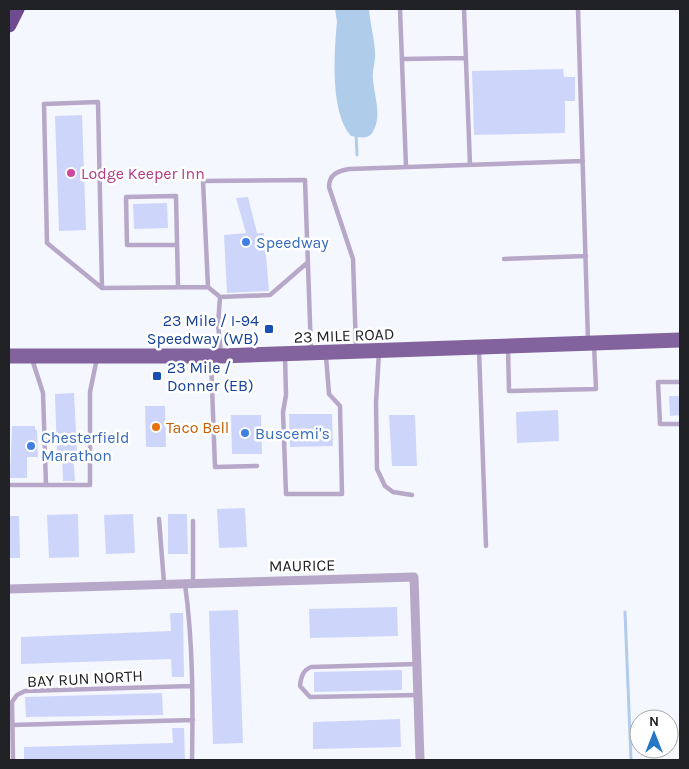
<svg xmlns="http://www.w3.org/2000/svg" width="689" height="769" viewBox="0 0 689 769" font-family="Karla,sans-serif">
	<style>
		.water { fill: #afcdea }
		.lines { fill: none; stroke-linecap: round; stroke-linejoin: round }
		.stream { stroke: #afcdea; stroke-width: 3 }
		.building { fill: #cdd5fb }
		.service { stroke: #b7a7c8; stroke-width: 4.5 }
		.minor { stroke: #b7a7c8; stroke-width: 9 }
		.primary { stroke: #82639e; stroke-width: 15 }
		.motorway { stroke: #6e4a8e; stroke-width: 15 }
		.hotel-dot { fill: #d1479c; stroke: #fff; stroke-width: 2 }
		.shop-dot { fill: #3f7fe0; stroke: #fff; stroke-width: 2 }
		.transit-dot { fill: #1a4fb4; stroke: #fff; stroke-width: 2 }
		.food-dot { fill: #e8710a; stroke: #fff; stroke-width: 2 }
		.labels { text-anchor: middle; stroke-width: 5; stroke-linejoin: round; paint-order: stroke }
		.hotel-label { font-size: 16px; fill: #b23c85; stroke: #fff; text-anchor: start }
		.shop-label { font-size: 16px; fill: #366cbe; stroke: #fff; text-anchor: start }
		.transit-label { font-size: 16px; fill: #164399; stroke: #fff; text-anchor: end }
		.street-label { font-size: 16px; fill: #212226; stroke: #fff }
		.food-label { font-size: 16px; fill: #c56008; stroke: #fff; text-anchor: start }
	</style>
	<rect width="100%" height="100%" fill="#f5f7fe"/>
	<!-- water -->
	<path class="water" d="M335,9H369C370,23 374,37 375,51C376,61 372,70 373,79C374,95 383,118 372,133C367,140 359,137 351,136C330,113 334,52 337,22Z"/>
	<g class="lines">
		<!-- stream -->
		<path class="stream" d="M356,134L357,155
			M625,612L631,760"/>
	</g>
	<!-- building -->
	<path class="building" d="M563,69L564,77H575V101H565V133L474,135L472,71Z
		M82,115L86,230L59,231L55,116Z
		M248,197L257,233H264L269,291L227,293L224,235L246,233L236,198Z
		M167,203L168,228L134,229L133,204Z
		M74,393L77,453H73L75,481H63L62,454H57L55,394Z
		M669,396H680V415L670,416Z
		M145,406H165L166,447H146Z
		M558,410L559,441L517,443L516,412Z
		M289,414H332L333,446L290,447Z
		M231,415H261L262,454H232Z
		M389,415H415L417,466H392Z
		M12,426H35V430H37L38,457H27V478H10Z
		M245,508L247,547L219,548L217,509Z
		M78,514L79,557L49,558L47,515Z
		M133,514L135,553L106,554L104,515Z
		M168,514H187L188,554H168Z
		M9,516H19L20,558H9Z
		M397,607L398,636L310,638L309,609Z
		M238,610L243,743L213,744L209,611Z
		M170,613H183L184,677H172L171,659L21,664V637L171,631Z
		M402,670V690L314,692V672Z
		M162,693L163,715L26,717L25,697Z
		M400,719L401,747L313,749V722Z
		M172,728H184L185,760H24V747L173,743Z"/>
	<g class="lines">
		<!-- service -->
		<path class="service" d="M400,9L406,167
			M464,9L470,165
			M578,9L588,341
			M402,59L466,58
			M177,245H127L126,197L176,196L178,287
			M504,259L586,256
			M102,288L98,102L44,104L47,243L102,288L208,287
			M220,297L270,295L307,263
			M356,348L353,259L329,187C329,174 338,171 349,169L583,161
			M508,349L509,391L596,389L594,345
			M479,350L486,546
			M221,352L218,325L220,297L208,287L203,181L305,180L311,351
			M379,352L376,403L377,469L385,486L393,492L412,495
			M285,356L286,395L283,412L286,494H342L340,406L329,394L326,356
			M32,359L43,393L46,485
			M211,360L215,467L257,466
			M680,382H658L660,424H680
			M9,485H90V392L97,358
			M159,519L164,583
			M193,521V583
			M185,584C193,642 193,702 192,760
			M417,664L311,667C303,670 301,677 300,686L310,697L418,695
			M12,725L193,720
			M13,760L12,702L17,695L25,691L191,686"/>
		<!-- minor -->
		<path class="minor" d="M9,589L414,577L420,760"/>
		<!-- primary -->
		<path class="primary" d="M9,356H221L680,340"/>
		<!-- motorway -->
		<path class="motorway" d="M9,25L17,9"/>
	</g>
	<!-- markers -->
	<circle class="hotel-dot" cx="71" cy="173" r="5"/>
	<g class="shop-dot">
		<circle cx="246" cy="242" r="5"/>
		<circle cx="245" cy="433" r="5"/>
		<circle cx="31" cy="446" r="5"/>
	</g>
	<g class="transit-dot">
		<rect x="264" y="324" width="10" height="10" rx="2.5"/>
		<rect x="152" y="371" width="10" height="10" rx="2.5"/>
	</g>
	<circle class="food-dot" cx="156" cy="427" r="5"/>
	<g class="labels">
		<!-- hotel labels -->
		<g class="hotel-label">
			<text x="81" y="179">Lodge Keeper Inn</text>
		</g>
		<!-- shop labels -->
		<g class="shop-label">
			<text x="256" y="248">Speedway</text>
			<text x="255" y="439">Buscemi's</text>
			<text x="41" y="443">Chesterfield<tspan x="41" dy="18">Marathon</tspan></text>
		</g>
		<!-- transit labels -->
		<g class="transit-label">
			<text x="259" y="326">23 Mile / I-94<tspan x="259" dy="18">Speedway (WB)</tspan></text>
			<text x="167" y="373" text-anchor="start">23 Mile /<tspan x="167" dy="18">Donner (EB)</tspan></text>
		</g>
		<!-- street labels -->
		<g class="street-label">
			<text transform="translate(344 335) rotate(-2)" y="6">23 MILE ROAD</text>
			<text transform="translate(302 565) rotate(-1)" y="6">MAURICE</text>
			<text transform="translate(85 678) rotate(-3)" y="6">BAY RUN NORTH</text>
		</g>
		<!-- food labels -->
		<g class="food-label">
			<text x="166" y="433">Taco Bell</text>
		</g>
	</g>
	<!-- border -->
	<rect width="689" height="769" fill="none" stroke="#212226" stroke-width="20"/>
	<!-- north arrow -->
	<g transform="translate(654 734)"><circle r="24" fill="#ffffff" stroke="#a6a7a8"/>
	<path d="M0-4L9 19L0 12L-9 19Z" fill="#2377c5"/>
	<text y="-8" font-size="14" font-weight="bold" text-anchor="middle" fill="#212226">N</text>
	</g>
</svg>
